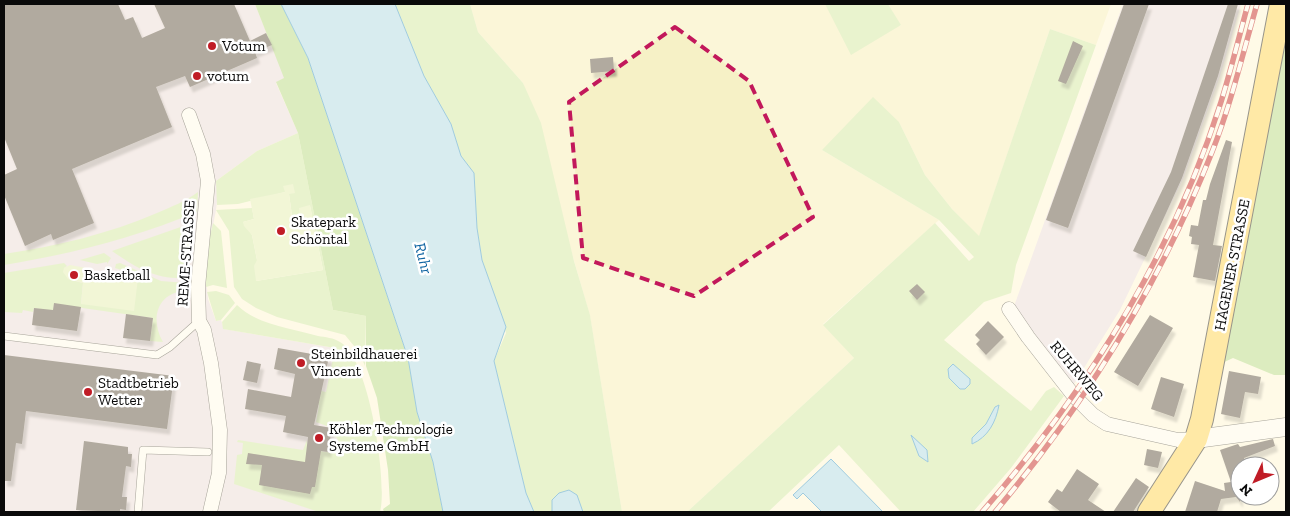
<svg xmlns="http://www.w3.org/2000/svg" width="1290" height="516" viewBox="0 0 1290 516" font-family="'Zilla Slab',serif">
	<style>
		.industrial { fill: #e9ddea }
		.farmland { fill: #f6f1c6 }
		.green { fill: #cfebb0 }
		.forest { fill: #b2dc8e }
		.pitch { fill: #e2f1c2 }
		.water { fill: #a9dcf9; stroke: #2c93d4 }
		.building { fill: #534b46; filter: url(#shadow) }
		.lines { fill: none; stroke-linecap: round; stroke-linejoin: round }
		.service-casing { stroke: #3d3d3d; stroke-width: 8 }
		.minor-casing { stroke: #3d3d3d; stroke-width: 15 }
		.tertiary-casing { stroke: #3d3d3d; stroke-width: 19 }
		.primary-casing { stroke: #1b1b1b; stroke-width: 24 }
		.service { stroke: #fff; stroke-width: 7 }
		.minor { stroke: #fff; stroke-width: 14 }
		.tertiary { stroke: #fff; stroke-width: 18 }
		.primary { stroke: #ffd457; stroke-width: 22 }
		.rail-casing { stroke: #c01c26; stroke-width: 5.5 }
		.rail { stroke: #fff; stroke-width: 4; stroke-dasharray: 11; stroke-linecap: butt }
		.marked { fill: none; stroke: #c2185b; stroke-width: 4; stroke-dasharray: 10 6; stroke-linejoin: round }
		.poi-dot { fill: #c01c26; stroke: #fff; stroke-width: 2 }
		.labels { text-anchor: middle; stroke-width: 5; stroke-linejoin: round; paint-order: stroke }
		.poi-label { font-size: 15px; fill: #0a0a0a; stroke: #fff; text-anchor: start }
		.street-label { font-size: 15px; fill: #0a0a0a; stroke: #fff }
		.water-label { font-size: 16px; font-style: italic; fill: #0e63a1; stroke: #fff }
	</style>
	<defs>
		<filter id="shadow"><feDropShadow dx="3" dy="5.5" stdDeviation="1" flood-color="#0004"/></filter>
	</defs>
	<rect width="100%" height="100%" fill="#fffae7"/>
	<!-- industrial -->
	<path class="industrial" d="M4,4H255L285,78L276,83L298,133L257,151L216,181L218,192L216,210L205,267L208,299L216,321L221,320L224,329L335,348L360,512H4Z
		M1123,4H1241L1220,76L1183,179L1120,310L1074,384L1013,309Z"/>
	<!-- farmland -->
	<path class="farmland" d="M470,4H825L901,26L888,4H1111L1096,45L1050,29L979,237L952,209L925,175L899,122L822,150L939,220L823,324L854,358L687,512H622L590,316L523,83L478,32Z"/>
	<!-- green -->
	<path class="green" d="M395,4H470L478,32L523,83L541,123L574,261L590,315L622,512H534L526,493L494,361L506,333L482,260L477,228L474,173L461,157L451,124L424,76Z
		M825,4H888L901,25L851,55Z
		M1050,29L1096,45L1016,265L1011,293L984,302L944,340L1031,411L1046,391L1054,387L1064,396L1011,468L973,512H901L839,445L768,512H687L854,358L823,325L935,223L969,261L974,257L939,220L822,150L873,97L899,122L925,175L952,209L979,236Z
		M298,133L333,310L366,316L365,366L359,352L345,335L277,317L256,308L242,299L234,287L229,231L216,210L252,208L254,219L243,222L252,235L257,260L256,281L323,270L310,206L300,214L292,216L289,194L285,192L238,204L217,205L216,181L257,151Z
		M198,192L197,212C134,238 71,254 4,265V254C57,246 108,234 157,213C171,207 186,201 198,192Z
		M195,222L188,252L187,278C157,280 136,268 112,251Z
		M213,223L221,231L227,288L213,285L206,287V253Z
		M104,253L111,258L107,264V262L97,264L80,260Z
		M64,263L67,266L64,268L68,279L83,283L81,304L138,278L131,277V273L115,268L116,264L120,263L161,281L186,283L189,291C158,290 149,318 163,342L150,341L153,318L54,304L53,311L34,308L33,312L23,310L22,313L4,312V273Z
		M216,291L229,295L235,303L221,320L216,321L207,292Z
		M237,305C257,325 292,328 318,336C325,337 334,338 340,342C369,357 388,483 380,512H319L234,484L237,455L242,454L243,443L237,442L238,440L303,450L307,440V449L340,454L341,447L337,438L331,435L332,428L316,422L319,405L309,403L308,388L326,392L335,348L223,329L222,322Z"/>
	<!-- forest -->
	<path class="forest" d="M255,4H281L308,58L408,358L417,412L433,462L443,512H384L383,509L390,504L388,470L377,398L366,366V316L333,310L298,133L276,82L284,78Z
		M1286,10V375H1274L1233,358L1218,365Z"/>
	<!-- pitch -->
	<path class="pitch" d="M293,184L295,193L289,194L292,216L300,214L299,208L310,205L323,270L256,281L254,266L257,260L252,235L244,226L243,222L254,219L250,199L285,192L283,186Z
		M70,265L86,268L85,271L138,278L134,311L81,304L83,283L68,279L63,272L64,268Z"/>
	<!-- water -->
	<path class="water" d="M281,4H395L424,76L451,124L461,156L474,173L477,228L482,260L506,327L494,361L526,493L534,512H443L433,462L417,412L408,358L308,58Z
		M953,364L970,379V384L965,389H960L949,378L948,369Z
		M999,405C996,422 988,437 972,444V438L986,424L995,407Z
		M911,435L927,450L928,462L919,456Z
		M831,459L883,512H822L803,493L797,499L793,495Z
		M569,490L577,495L583,512H552V500L559,493Z"/>
	<!-- building -->
	<path class="building" d="M4,4H118L125,20L133,17L142,38L165,28L154,4H234L250,41L266,33L272,45L255,52L257,58L190,87L185,76L156,87L172,127L72,169L94,223L53,240L51,234L25,246L4,195V175L17,169L4,137Z
		M1124,4H1149L1068,228L1046,220Z
		M1228,4H1238L1218,76L1182,178L1146,257L1133,251L1171,172Z
		M1073,41L1083,46L1066,84L1058,81Z
		M613,57L614,71L591,73L590,59Z
		M1226,140L1232,142L1213,245L1222,246L1215,281L1193,277L1199,245L1191,244L1192,237L1189,236L1191,225L1198,226L1203,200H1206L1210,184Z
		M917,284L925,292L917,300L909,291Z
		M54,303L81,307L77,331L32,325L34,308L53,310Z
		M126,314L153,318L150,341L123,338Z
		M1150,315L1173,328L1138,386L1114,372Z
		M988,321L1004,337L986,355L976,344L980,340L975,335Z
		M278,348L329,357L314,425L332,428L328,452L321,451L315,487H312L310,494L259,485L262,465L246,464L248,453L305,462L308,437L283,432L286,416L245,409L248,389L291,397L295,374L274,369Z
		M4,355L174,376L167,429L26,411L22,444L16,443L11,481H4Z
		M247,361L261,364L257,383L243,380Z
		M1229,371L1261,377L1258,394L1245,392L1240,418L1221,414Z
		M1161,377L1184,384L1174,417L1151,409Z
		M1273,439L1275,446L1244,458L1246,466H1240V502L1236,497L1221,499L1217,512H1185L1195,481L1225,491L1224,483L1231,482L1220,450L1238,444L1240,447Z
		M84,441L128,447V454H132L131,467L126,466L122,497H127L126,510L120,509V512L76,510Z
		M1147,449L1162,452L1158,468L1144,465Z
		M1077,469L1099,484L1088,500L1106,512H1061L1048,502L1057,489L1062,492Z
		M1136,478L1149,487L1133,512H1113Z"/>
	<g class="lines">
		<defs>
			<path id="service" d="M4,336L157,355L170,347L199,321
				M138,512L143,450L208,452"/>
			<path id="minor" d="M189,115L203,154L208,181L198,287L199,321L204,330L211,363L220,430L219,473L210,512
				M1009,309L1028,337L1074,396L1093,415L1107,424L1178,440L1196,439"/>
			<path id="tertiary" d="M1196,439L1286,427"/>
			<path id="primary" d="M1149,512L1196,439L1202,419L1281,4"/>
		</defs>
		<!-- service casing -->
		<use href="#service" class="service-casing"/>
		<!-- minor casing -->
		<use href="#minor" class="minor-casing"/>
		<!-- tertiary casing -->
		<use href="#tertiary" class="tertiary-casing"/>
		<!-- primary casing -->
		<use href="#primary" class="primary-casing"/>
		<!-- service -->
		<use href="#service" class="service"/>
		<!-- minor -->
		<use href="#minor" class="minor"/>
		<!-- tertiary -->
		<use href="#tertiary" class="tertiary"/>
		<!-- primary -->
		<use href="#primary" class="primary"/>
		<defs>
			<path id="rail" d="M982,512C1085,393 1173,254 1221,102C1231,70 1239,37 1248,4
				M995,512C1086,403 1160,284 1212,152C1231,104 1243,53 1257,4"/>
		</defs>
		<!-- rail casing -->
		<use href="#rail" class="rail-casing"/>
		<!-- rail -->
		<use href="#rail" class="rail"/>
	</g>
	<!-- marked area -->
	<path d="M0 0H1290V516H0ZM675,27L749,81L813,217L694,296L583,258L569,102Z" fill="#fffae7" fill-opacity=".55" fill-rule="evenodd"/>
	<path class="marked" d="M675,27L749,81L813,217L694,296L583,258L569,102Z"/>
	<!-- markers -->
	<g class="poi-dot">
		<circle cx="212" cy="46" r="5"/>
		<circle cx="197" cy="76" r="5"/>
		<circle cx="281" cy="231" r="5"/>
		<circle cx="74" cy="275" r="5"/>
		<circle cx="301" cy="363" r="5"/>
		<circle cx="88" cy="392" r="5"/>
		<circle cx="319" cy="438" r="5"/>
	</g>
	<g class="labels">
		<!-- poi labels -->
		<g class="poi-label">
			<text x="222" y="51">Votum</text>
			<text x="207" y="81">votum</text>
			<text x="291" y="227">Skatepark<tspan x="291" dy="17">Schöntal</tspan></text>
			<text x="84" y="280">Basketball</text>
			<text x="311" y="359">Steinbildhauerei<tspan x="311" dy="17">Vincent</tspan></text>
			<text x="98" y="388">Stadtbetrieb<tspan x="98" dy="17">Wetter</tspan></text>
			<text x="329" y="434">Köhler Technologie<tspan x="329" dy="17">Systeme GmbH</tspan></text>
		</g>
		<!-- street labels -->
		<g class="street-label">
			<text transform="translate(186 253) rotate(-86)" y="5">REME-STRASSE</text>
			<text transform="translate(1232 265) rotate(-79)" y="5">HAGENER STRASSE</text>
			<text transform="translate(1077 371) rotate(50)" y="5">RUHRWEG</text>
		</g>
		<!-- water labels -->
		<g class="water-label">
			<text transform="translate(424 258) rotate(75)" y="6">Ruhr</text>
		</g>
	</g>
	<!-- border -->
	<rect width="1290" height="516" fill="none" stroke="#0a0a0a" stroke-width="10"/>
	<!-- north arrow -->
	<g transform="translate(1255 481) rotate(226)"><circle r="24" fill="#ffffff" stroke="#9d9d9d"/>
	<path d="M0-4L9 19L0 12L-9 19Z" fill="#c01c26"/>
	<text y="-8" font-size="14" font-weight="bold" text-anchor="middle" fill="#0a0a0a">N</text>
	</g>
</svg>
